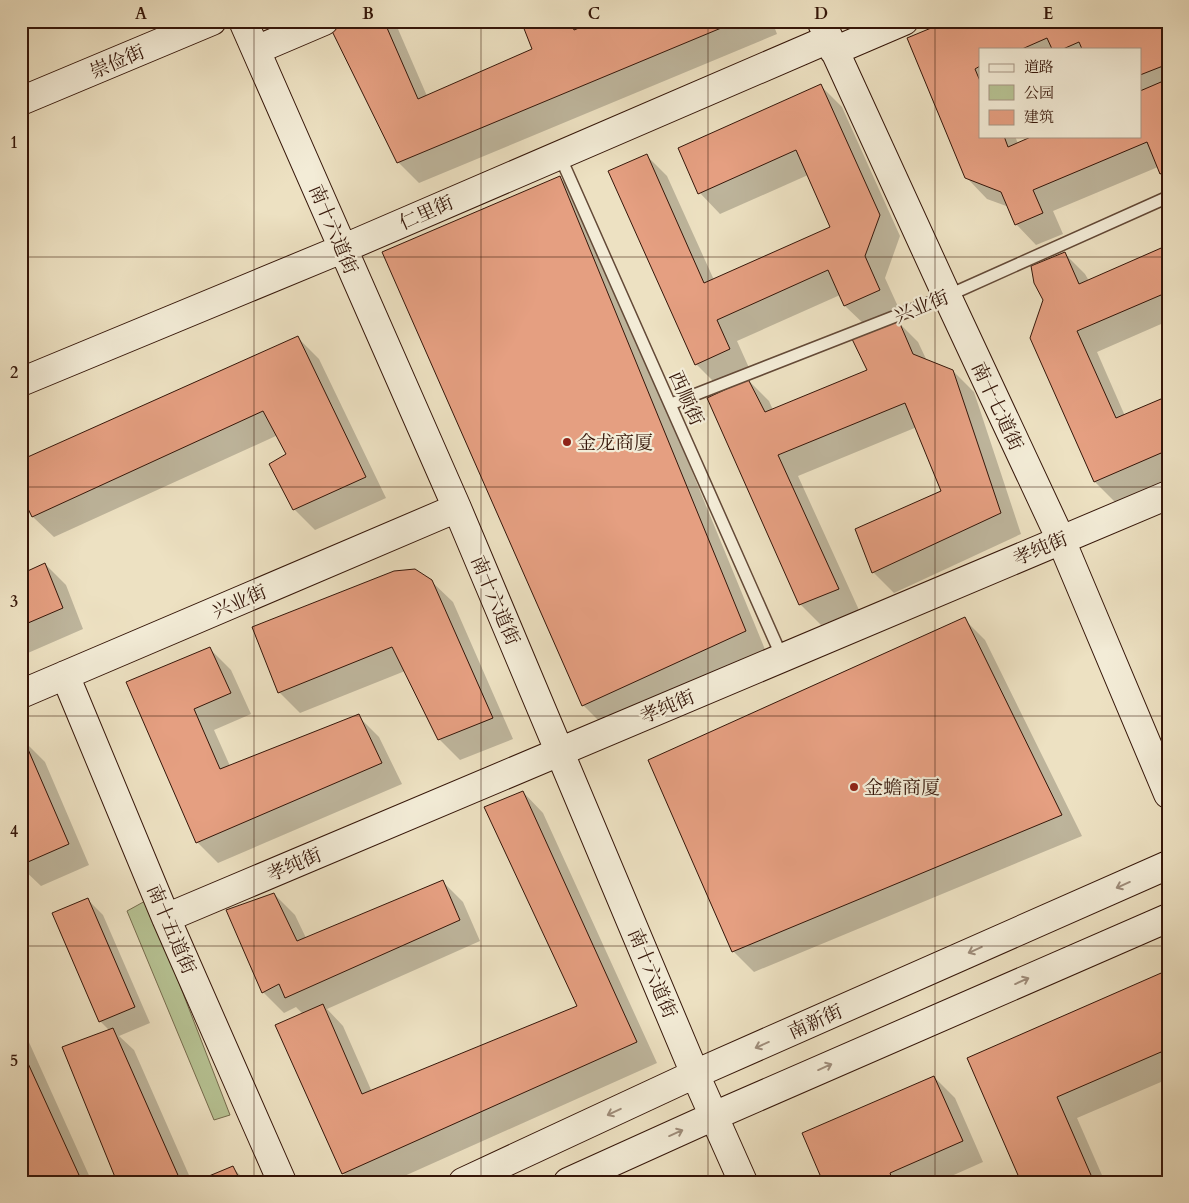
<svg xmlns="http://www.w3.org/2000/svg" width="1189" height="1203" viewBox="0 0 1189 1203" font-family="Cardo,'Noto Serif SC',serif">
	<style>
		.green { fill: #b7c394; stroke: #766c4e }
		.shadow { fill: #0003; fill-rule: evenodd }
		.building { fill: #e59f81; stroke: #351609 }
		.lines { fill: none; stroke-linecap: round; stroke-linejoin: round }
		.lane-casing { stroke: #634937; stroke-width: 14 }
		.secondary-casing { stroke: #351609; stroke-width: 30 }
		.lane { stroke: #f3ecd7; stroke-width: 11 }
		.secondary { stroke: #f3ecd7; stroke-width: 28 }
		.oneway { stroke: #9e8c7a }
		.grid { fill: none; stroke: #351609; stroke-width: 1; stroke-opacity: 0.55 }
		.poi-dot { fill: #8f2418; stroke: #f3ecd7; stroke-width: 2 }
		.labels { text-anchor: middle; stroke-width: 4.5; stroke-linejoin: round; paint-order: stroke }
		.street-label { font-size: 19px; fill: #351609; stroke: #f3ecd7 }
		.poi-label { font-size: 19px; fill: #351609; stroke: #f3ecd7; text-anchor: start }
		.neatline { fill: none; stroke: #351609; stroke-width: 2 }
		.grid-label { font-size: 16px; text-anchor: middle; font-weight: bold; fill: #351609 }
	</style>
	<rect width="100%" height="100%" fill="#ede1c2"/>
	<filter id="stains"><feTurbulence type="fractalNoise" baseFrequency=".004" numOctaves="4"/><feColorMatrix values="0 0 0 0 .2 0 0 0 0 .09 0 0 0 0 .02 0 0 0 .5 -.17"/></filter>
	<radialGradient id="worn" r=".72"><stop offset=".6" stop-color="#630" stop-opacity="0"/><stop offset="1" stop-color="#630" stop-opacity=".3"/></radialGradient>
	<!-- green -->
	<path class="green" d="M147,900L230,1115L214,1120L127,911Z"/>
	<!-- shadow -->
	<path class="shadow" d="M343,21H391L398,29L427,96L534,50L522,21H583L585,27L599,21H772L777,34L419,183L398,162Z
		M951,21H1168V180L1161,173L1158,167L1053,211L1063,234L1036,245L1016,224L1009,207L987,199L966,177ZM980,49H1140V136L1018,144L1015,136H980Z
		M821,86L842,107L900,236L885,278L900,311L866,326L845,306L840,295L737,341L750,370L717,385L696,364L646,155L667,176L714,280L832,227L808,175L720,214L700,193Z
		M559,177L580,198L766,652L604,726L583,705Z
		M1168,247V321L1097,352L1125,416L1168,397V480L1116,503L1095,482L1032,338L1064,253L1085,274L1089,281Z
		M897,321L918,342L927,361L953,371L974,392L1021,534L894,593L873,572L942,492L917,427L798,476L859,610L821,625L800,604L748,380L769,401L773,410L869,371Z
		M298,338L319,359L386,498L315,530L294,509L288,455L278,435L54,537L33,517Z
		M21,556L24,565L21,566Z
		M45,564L66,585L83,629L21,656V575Z
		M431,581L453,602L513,739L460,760L439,739L405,671L300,713L279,692Z
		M964,619L985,640L1082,836L754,972L733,951Z
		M210,649L231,670L251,714L214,730L230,766L358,716L379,737L402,784L218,863L197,842L127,683Z
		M24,741L45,762L89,865L41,886L21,867V742Z
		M523,792L543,813L657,1063L391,1182H352L343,1173L303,1014L296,1007L284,1013L263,992L274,894L295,915L306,938L442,881L463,902L480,941L327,1009L343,1026L372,1092L579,1007Z
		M87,899L103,915L150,1023L119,1036L134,1050L192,1182H118L110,1031L100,1021Z
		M21,966L28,980L21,983Z
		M1168,971V1079L1077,1118L1105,1182H1023L968,1058Z
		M21,1033L28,1040L92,1182H21Z
		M934,1077L955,1098L983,1162L938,1182H825Z
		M233,1168L247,1182H199Z"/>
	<!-- building -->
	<path class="building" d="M339,21H384L418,99L532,49L521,21H570L574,30L596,21H738L397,163L329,25Z
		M948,21H1168V41L1162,43L1168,57V64L1140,75V49H1082L1079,42L1063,49H1052L1047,38L1022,49H980V66L975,69L980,81V136H1004L1008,147L1033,136H1140V91L1168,79V171L1160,174L1147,142L1033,190L1043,213L1015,225L1001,192L965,178L907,38Z
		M821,84L880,215L865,256L880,290L844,306L828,270L717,320L730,349L695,365L608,171L647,154L704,283L830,227L796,150L698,194L678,148Z
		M560,176L746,631L582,706L382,252Z
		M1168,245V292L1077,331L1116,418L1168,396V450L1094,482L1030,338L1043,300L1034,283L1031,266L1065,252L1079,284Z
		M898,319L913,354L953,370L1001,513L872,573L855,529L941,491L905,403L778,455L839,589L799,605L707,398L748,379L765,412L867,370L852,339Z
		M298,336L366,477L293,510L269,464L286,454L263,411L32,517L21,494V460Z
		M45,563L63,608L21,626V574Z
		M415,569L432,580L493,718L438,740L392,647L278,693L252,627L394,571Z
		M965,617L1062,815L732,952L648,760Z
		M210,647L231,693L194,709L220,769L359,714L382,763L196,843L126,682Z
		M24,740L69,844L21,865V741Z
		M523,791L637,1042L342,1174L275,1025L323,1004L362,1094L577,1006L484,807Z
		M443,880L460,920L285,998L279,984L262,993L226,910L274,893L297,941Z
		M88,898L135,1007L99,1022L52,913Z
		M1168,970V1068L1161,1052L1057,1097L1094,1182H1021L967,1058Z
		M113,1028L181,1182H117L62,1047Z
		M21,1048L79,1175L65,1182H21Z
		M934,1076L963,1141L890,1173L893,1182H823L802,1133Z
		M233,1166L241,1182H197V1181Z"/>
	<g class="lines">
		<defs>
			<path id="lane" d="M559,154L782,657
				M671,404L947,296L1168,197"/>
			<path id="secondary" d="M243,21L457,508L695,1074L743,1182
				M822,23L947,296L1061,540L1168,794
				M256,50L324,21
				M834,51L904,21
				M21,101L212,21
				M21,382L342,249L829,39
				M65,675L166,918L282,1182
				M21,694L457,508
				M166,918L1168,495
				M463,1182L695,1074L1168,865
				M568,1182L714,1116L1168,918"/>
		</defs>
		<!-- lane casing -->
		<use href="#lane" class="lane-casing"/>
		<!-- secondary casing -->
		<use href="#secondary" class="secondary-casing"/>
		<!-- lane -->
		<use href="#lane" class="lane"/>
		<!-- secondary -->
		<use href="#secondary" class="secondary"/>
	</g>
	<!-- one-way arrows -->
	<defs><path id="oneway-shaft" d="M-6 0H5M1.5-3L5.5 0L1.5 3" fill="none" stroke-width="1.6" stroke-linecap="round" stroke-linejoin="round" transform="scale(1.25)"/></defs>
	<g class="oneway">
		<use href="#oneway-shaft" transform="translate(1123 885) rotate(156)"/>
		<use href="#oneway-shaft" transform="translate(975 950) rotate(156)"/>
		<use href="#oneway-shaft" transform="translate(1022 981) rotate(-24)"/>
		<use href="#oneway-shaft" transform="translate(762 1045) rotate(156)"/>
		<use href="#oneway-shaft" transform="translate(825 1067) rotate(-24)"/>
		<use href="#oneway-shaft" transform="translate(614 1112) rotate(155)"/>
		<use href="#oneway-shaft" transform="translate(676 1133) rotate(-24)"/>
	</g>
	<!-- grid -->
	<path class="grid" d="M254,21V1182M481,21V1182M708,21V1182M935,21V1182M21,257H1168M21,487H1168M21,716H1168M21,946H1168"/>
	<!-- markers -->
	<g class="poi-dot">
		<circle cx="567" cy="442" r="5"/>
		<circle cx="854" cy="787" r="5"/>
	</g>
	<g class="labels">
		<!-- street labels -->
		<g class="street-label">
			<text transform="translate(117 61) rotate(-23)" y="7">崇俭街</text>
			<text transform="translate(426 212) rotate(-24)" y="7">仁里街</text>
			<text transform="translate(334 229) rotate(67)" y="7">南十六道街</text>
			<text transform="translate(921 306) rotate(-22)" y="7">兴业街</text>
			<text transform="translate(687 398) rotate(66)" y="7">西顺街</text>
			<text transform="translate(998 406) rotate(65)" y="7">南十七道街</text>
			<text transform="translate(1040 548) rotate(-23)" y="7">孝纯街</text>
			<text transform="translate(496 600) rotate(67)" y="7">南十六道街</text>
			<text transform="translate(239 601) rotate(-23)" y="7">兴业街</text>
			<text transform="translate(667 706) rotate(-23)" y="7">孝纯街</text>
			<text transform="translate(294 864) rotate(-23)" y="7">孝纯街</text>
			<text transform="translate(172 929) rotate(67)" y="7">南十五道街</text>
			<text transform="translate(653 973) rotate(67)" y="7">南十六道街</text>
			<text transform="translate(815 1021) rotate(-24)" y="7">南新街</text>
		</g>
		<!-- poi labels -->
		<g class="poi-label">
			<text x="577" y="449">金龙商厦</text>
			<text x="864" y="794">金蟾商厦</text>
		</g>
	</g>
	<!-- margin -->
	<rect width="1189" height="1203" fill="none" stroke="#ede1c2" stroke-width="55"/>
	<!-- legend -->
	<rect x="979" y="48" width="162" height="90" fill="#f3ecd7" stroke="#a79685"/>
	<rect x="989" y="64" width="25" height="8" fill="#f3ecd7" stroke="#a79685"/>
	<text x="1024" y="72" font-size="15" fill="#351609">道路</text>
	<rect x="989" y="85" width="25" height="15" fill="#b7c394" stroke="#a79685"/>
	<text x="1024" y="98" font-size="15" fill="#351609">公园</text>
	<rect x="989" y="110" width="25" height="15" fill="#e59f81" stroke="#a79685"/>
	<text x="1024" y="122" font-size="15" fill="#351609">建筑</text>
	<rect x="28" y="28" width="1134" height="1148" class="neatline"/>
	<g class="grid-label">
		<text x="141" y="19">A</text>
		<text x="368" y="19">B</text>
		<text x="594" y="19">C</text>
		<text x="821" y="19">D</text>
		<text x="1048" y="19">E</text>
		<text x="14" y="148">1</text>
		<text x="14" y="378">2</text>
		<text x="14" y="607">3</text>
		<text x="14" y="837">4</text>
		<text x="14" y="1066">5</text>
	</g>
	<rect width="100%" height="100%" filter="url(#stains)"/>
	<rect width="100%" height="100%" fill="url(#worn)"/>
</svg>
